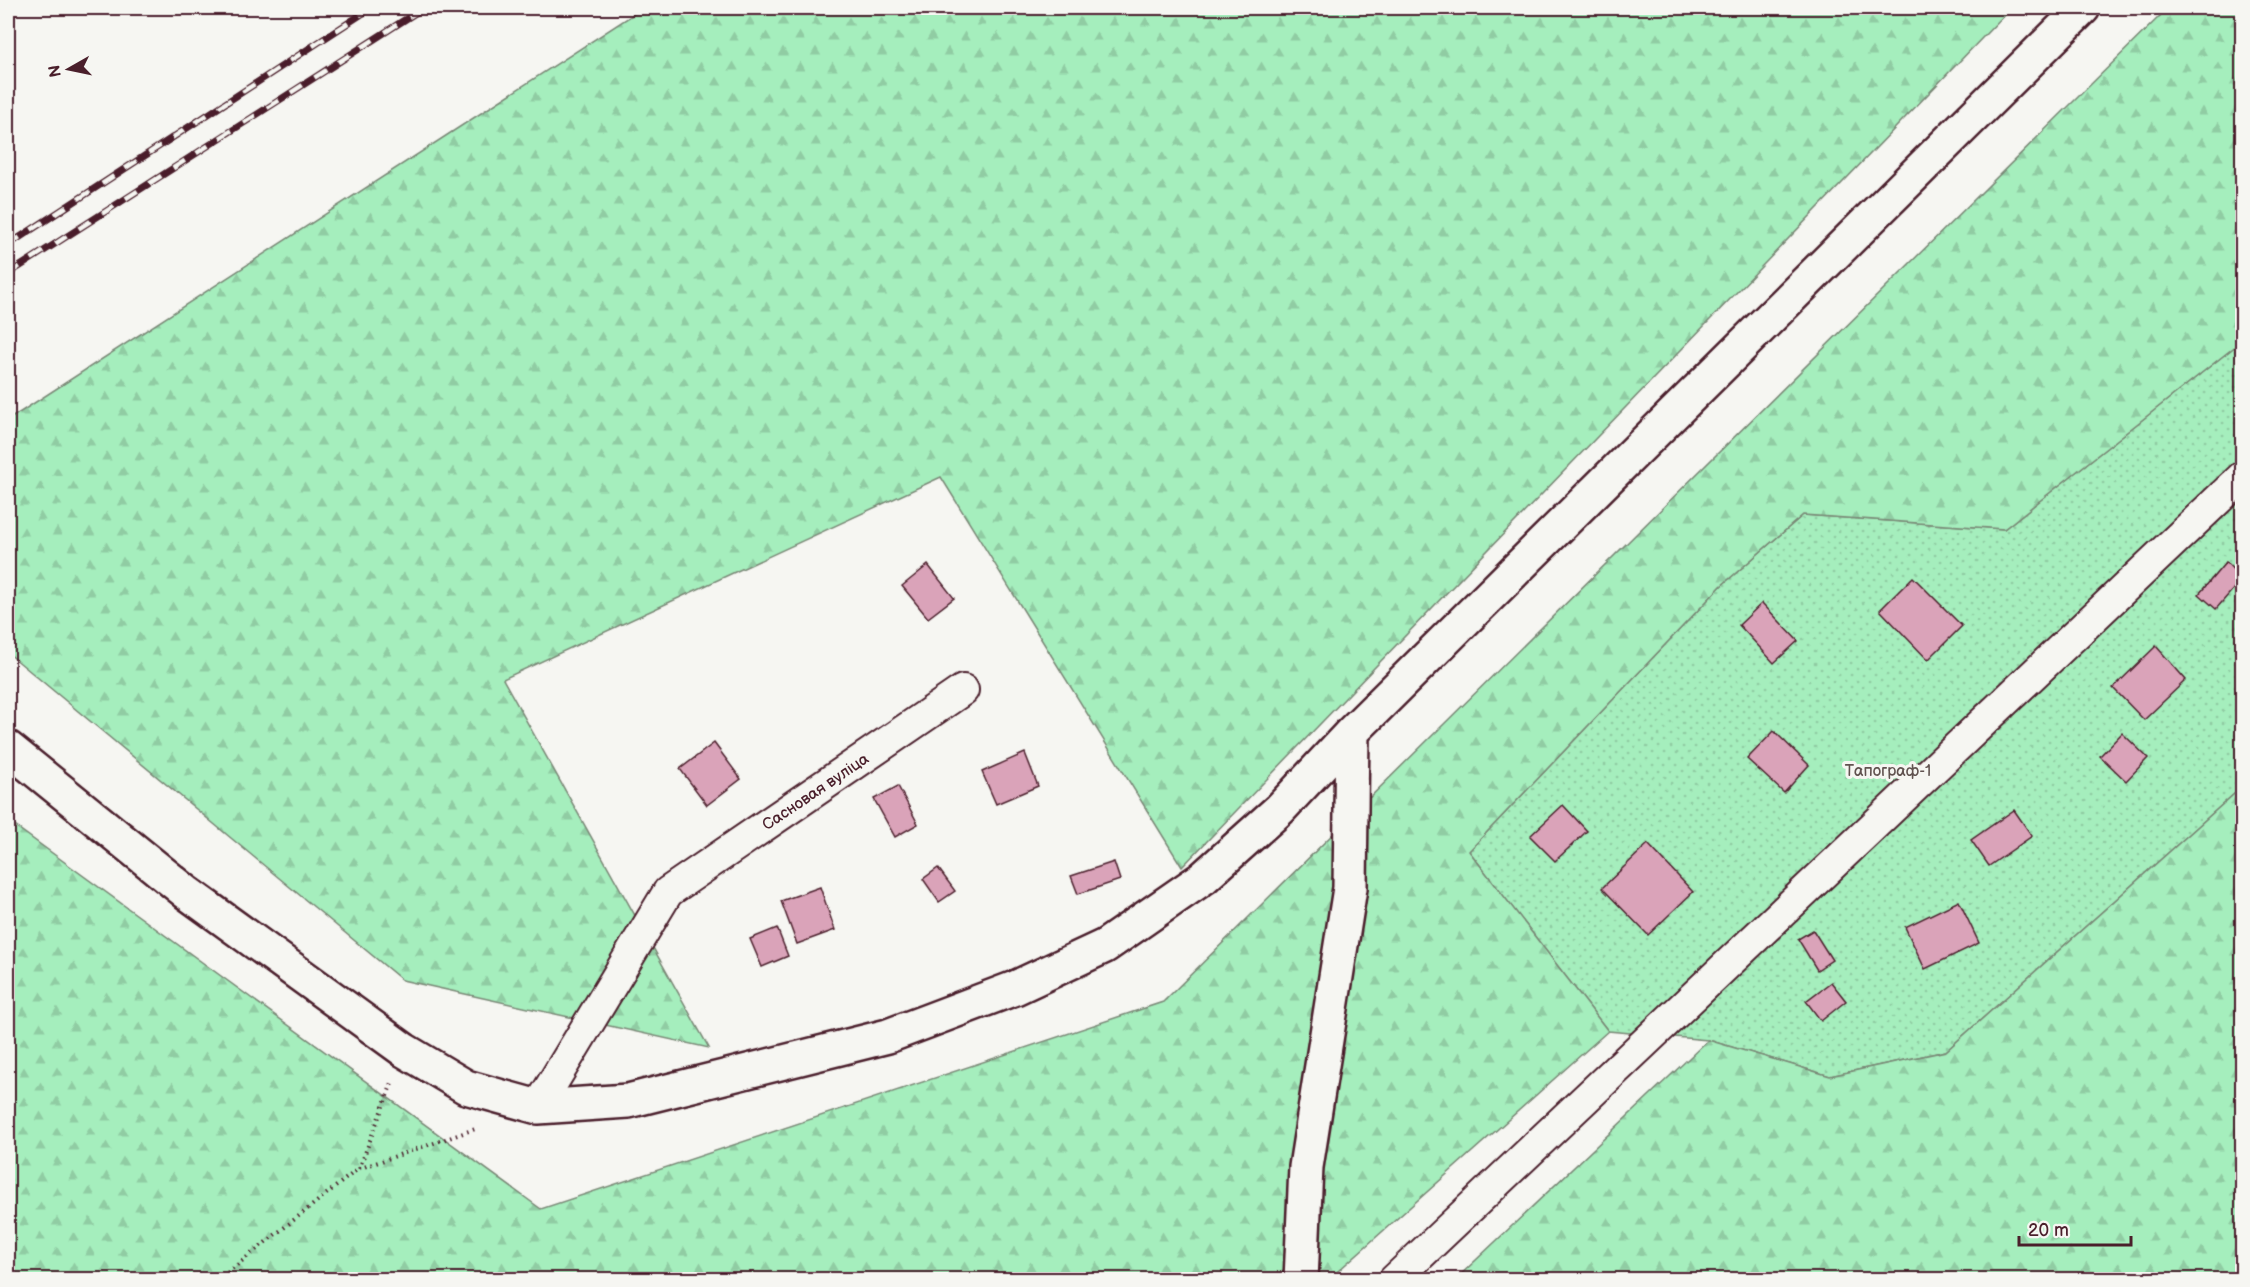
<svg xmlns="http://www.w3.org/2000/svg" width="2250" height="1287" viewBox="0 0 2250 1287" font-family="'Balsamiq Sans',sans-serif">
	<style>
		.grass { fill: url(#grass-dots); stroke: #788674; stroke-width: 1.5 }
		.forest { fill: url(#forest-firs); stroke: #788674; stroke-width: 1.5 }
		.building { fill: #daa3b9; stroke: #4a1f2b; stroke-width: 1.5 }
		.lines { fill: none; stroke-linecap: round; stroke-linejoin: round }
		.street-casing { stroke: #4a1f2b; stroke-width: 34 }
		.secondary-casing { stroke: #4a1f2b; stroke-width: 38 }
		.path { stroke: #4a1f2b; stroke-width: 4; stroke-dasharray: 1.5 4.5; stroke-linecap: butt }
		.street { stroke: #f6f6f2; stroke-width: 30 }
		.secondary { stroke: #f6f6f2; stroke-width: 33 }
		.rail-casing { stroke: #4a1f2b; stroke-width: 7 }
		.rail { stroke: #f6f6f2; stroke-width: 4.5; stroke-dasharray: 14; stroke-linecap: butt }
		.labels { text-anchor: middle; stroke-width: 6; stroke-linejoin: round; paint-order: stroke }
		.park-label { font-size: 16px; fill: #615350; stroke: #f6f6f2 }
		.street-label { font-size: 16px; fill: #4a1f2b; stroke: #f6f6f2 }
	</style>
	<defs>
		<pattern id="grass-dots" width="8" height="8" patternUnits="userSpaceOnUse" patternTransform="scale(1.5)"><rect width="8" height="8" fill="#a5eebd"/><path d="M2 2h.1M6 6h.1" fill="none" stroke="#90cca3" stroke-width="1.8" stroke-linecap="round"/></pattern>
		<pattern id="forest-firs" width="22" height="20" patternUnits="userSpaceOnUse" patternTransform="scale(1.5)"><rect width="22" height="20" fill="#a5eebd"/><path d="M5 1l3.5 6h-7zM16 11l3.5 6h-7z" fill="#90cca3"/></pattern>
	</defs>
	<rect width="100%" height="100%" fill="#f6f6f2"/>
	<filter id="ink" filterUnits="userSpaceOnUse"><feTurbulence type="fractalNoise" baseFrequency=".0167" numOctaves="2"/><feDisplacementMap in="SourceGraphic" scale="12" xChannelSelector="R" yChannelSelector="G"/><feConvolveMatrix kernelMatrix="1 2 1 2 8 2 1 2 1" color-interpolation-filters="sRGB"/></filter>
	<g filter="url(#ink)">
		<!-- grass -->
		<path class="grass" d="M2242,341V787L1946,1051L1830,1076L1708,1040L1608,1031L1469,851L1721,586L1803,515L2004,529Z"/>
		<!-- forest -->
		<path class="forest" d="M643,8H2011L1182,867L941,477L503,679L709,1048L402,980L8,653V420Z
			M2168,8H2242V341L2004,529L1803,515L1721,586L1469,851L1608,1031L1329,1279H8V821L541,1209L1163,1002Z
			M2242,787V1279H1456L1708,1040L1830,1076L1946,1051Z"/>
		<!-- building -->
		<path class="building" d="M2226,562L2242,579L2216,609L2199,594Z
			M928,565L954,598L928,618L902,586Z
			M1913,577L1962,626L1928,660L1880,610Z
			M1762,603L1798,641L1774,663L1739,625Z
			M2156,646L2186,680L2144,720L2113,688Z
			M1774,731L1809,765L1784,793L1747,759Z
			M2122,733L2148,758L2126,781L2100,756Z
			M714,743L741,779L707,805L680,769Z
			M1025,753L1038,786L996,804L982,772Z
			M898,786L918,824L895,837L874,799Z
			M1563,805L1587,831L1555,861L1530,836Z
			M2014,810L2032,836L1989,866L1971,840Z
			M1648,844L1693,892L1648,935L1602,888Z
			M1114,862L1120,880L1078,894L1071,876Z
			M938,868L955,891L939,902L923,879Z
			M820,887L835,930L797,944L781,901Z
			M1959,901L1979,943L1925,969L1905,927Z
			M777,928L788,956L762,967L750,939Z
			M1813,930L1832,960L1817,970L1798,939Z
			M1831,982L1846,1001L1821,1021L1806,1001Z"/>
		<g class="lines">
			<defs>
				<path id="street" d="M538,1107L668,892L963,690
					M1394,1280L2242,477"/>
				<path id="secondary" d="M8,748L186,892L404,1050L466,1087L538,1107L628,1101L888,1036L1015,988L1105,946L1203,878L1280,809L1352,732L2083,8
					M1301,1280L1306,1167L1350,888L1352,732"/>
			</defs>
			<!-- street casing -->
			<use href="#street" class="street-casing"/>
			<!-- secondary casing -->
			<use href="#secondary" class="secondary-casing"/>
			<!-- path -->
			<path class="path" d="M359,1169L392,1083
				M218,1280L358,1169L478,1128"/>
			<!-- street -->
			<use href="#street" class="street"/>
			<!-- secondary -->
			<use href="#secondary" class="secondary"/>
			<defs>
				<path id="rail" d="M8,245L371,8
					M8,274L423,8"/>
			</defs>
			<!-- rail casing -->
			<use href="#rail" class="rail-casing"/>
			<!-- rail -->
			<use href="#rail" class="rail"/>
		</g>
	</g>
	<g class="labels">
		<!-- park labels -->
		<g class="park-label">
			<text x="1888" y="776">Тапограф-1</text>
		</g>
		<!-- street labels -->
		<g class="street-label">
			<text transform="translate(815 791) rotate(-34)" y="6">Сасновая вуліца</text>
		</g>
	</g>
	<!-- margin -->
	<rect width="2250" height="1287" fill="none" stroke="#f6f6f2" stroke-width="30"/>
	<rect x="15" y="15" width="2220" height="1257" fill="none" stroke="#4a1f2b" stroke-width="2" filter="url(#ink)"/>
	<!-- north arrow -->
	<g transform="translate(69 69) rotate(261)" stroke="#f6f6f2" stroke-width="4.5" paint-order="stroke">
	<path d="M0-4.5L10 22L0 15L-10 22Z" fill="#4a1f2b"/>
	<text y="-9" font-size="16" font-weight="bold" text-anchor="middle" fill="#4a1f2b">N</text>
	</g>
	<!-- scale -->
	<path d="M2019 1236v9h112v-9" fill="none" stroke="#4a1f2b" stroke-width="3"/>
	<text x="2028" y="1236" font-size="18" fill="#4a1f2b" stroke="#f6f6f2" stroke-width="4.5" paint-order="stroke">20 m</text>
</svg>
